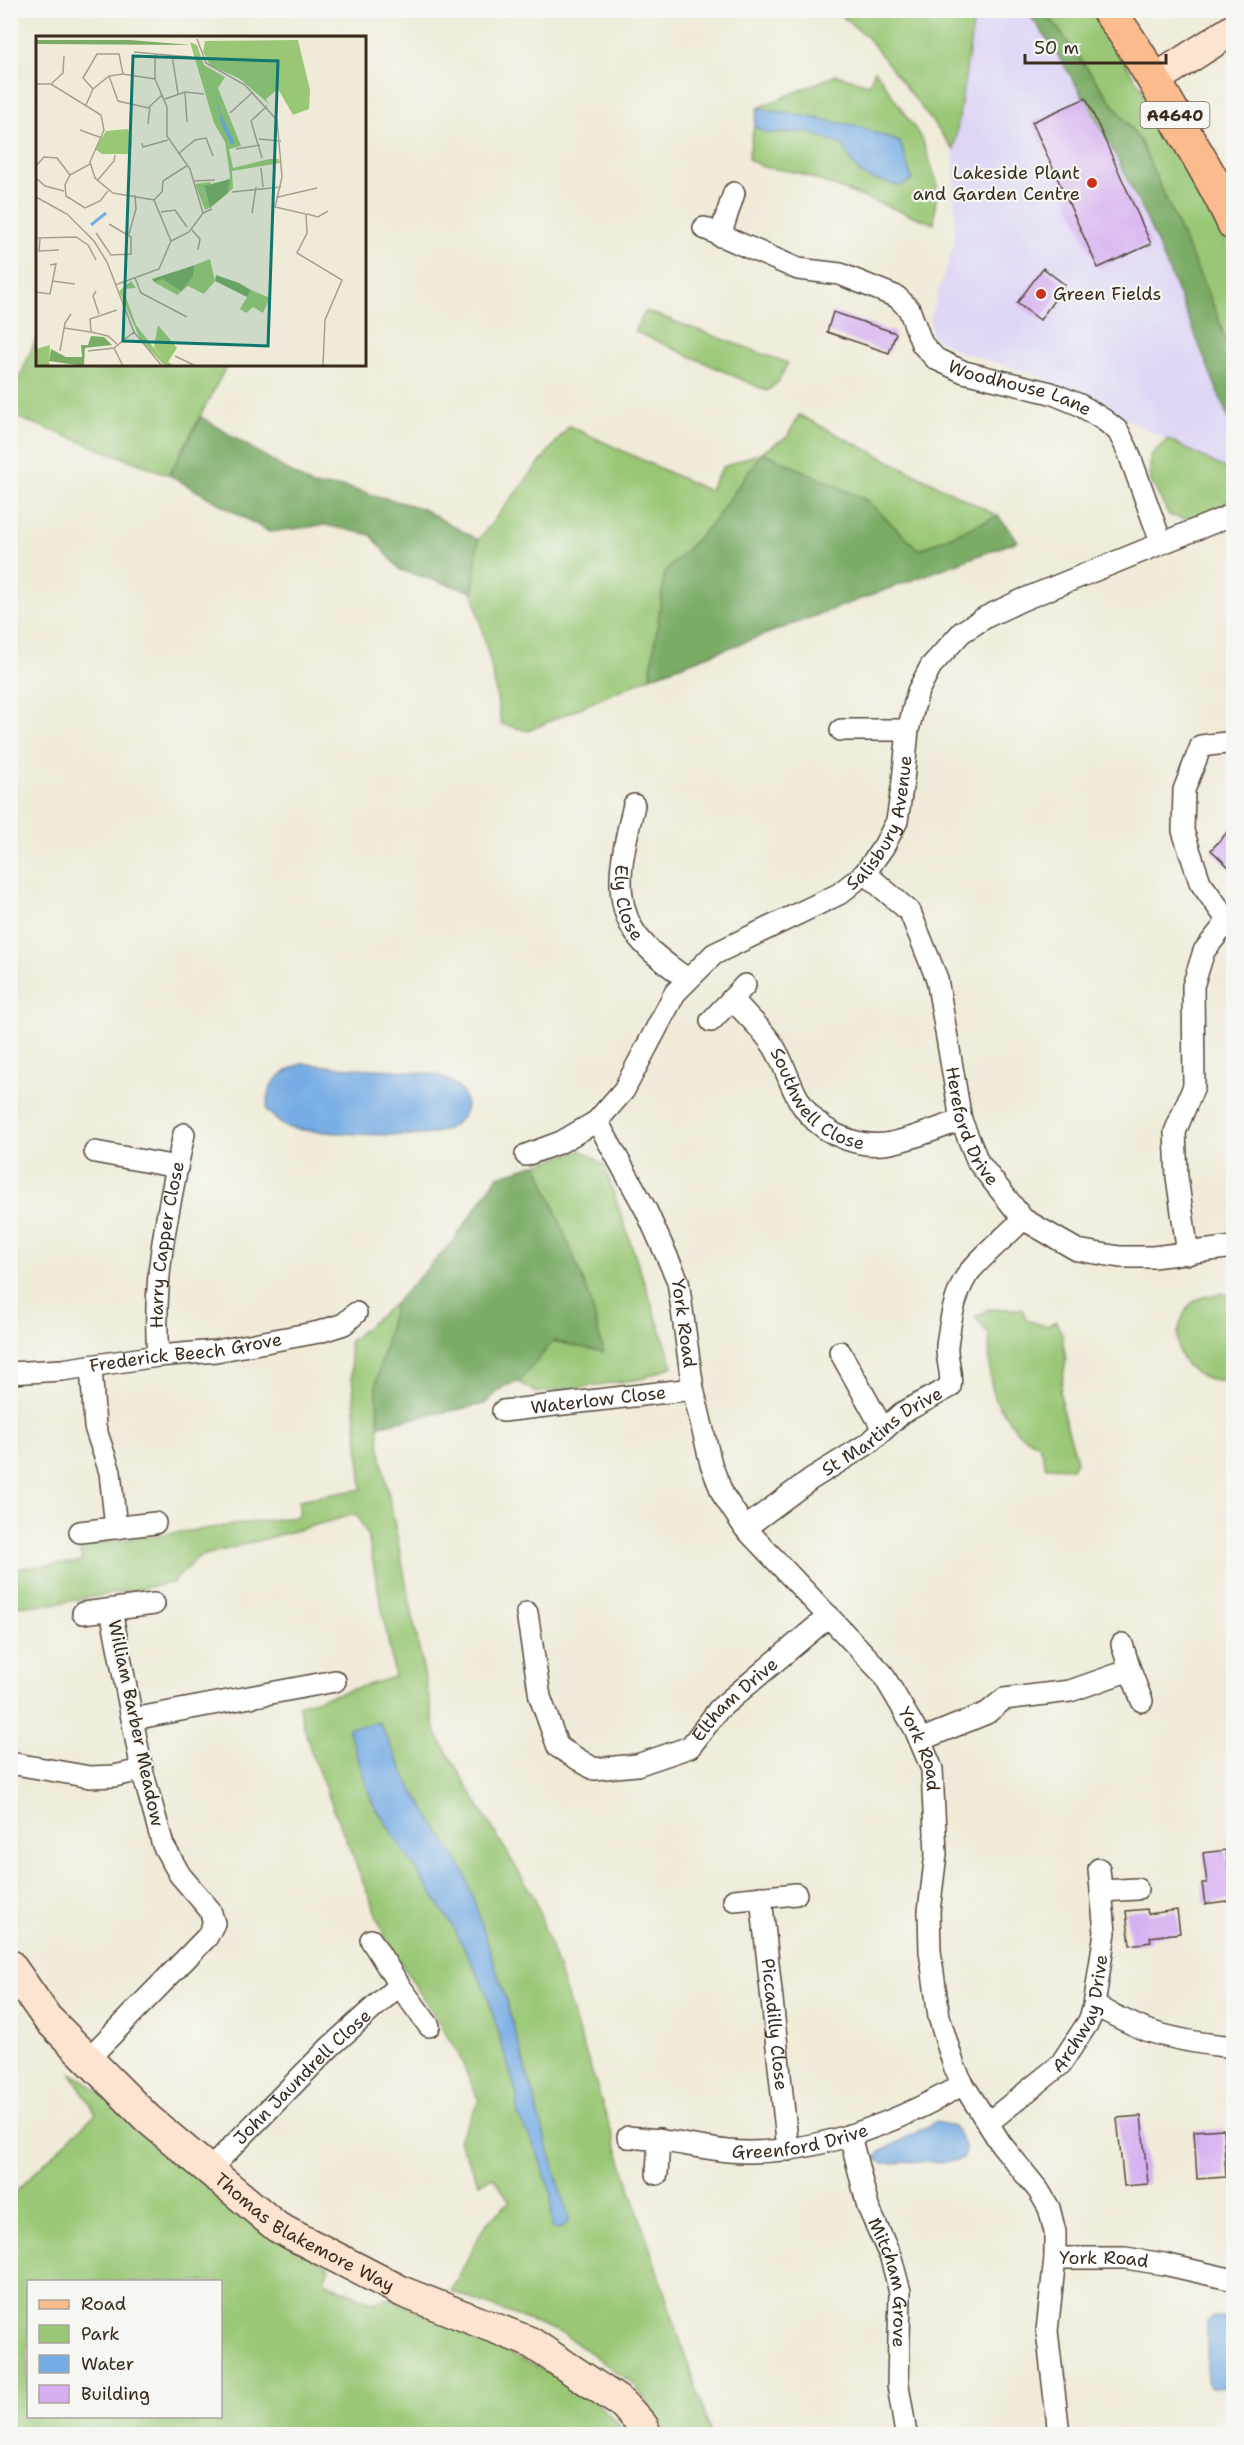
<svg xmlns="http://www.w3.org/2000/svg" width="1244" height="2445" viewBox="0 0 1244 2445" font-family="'Shantell Sans',sans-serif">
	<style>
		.built { fill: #ded5f5 }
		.green { fill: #99c775; stroke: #6a784a; stroke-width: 1.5; fill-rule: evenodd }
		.forest { fill: #7aac66; stroke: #5a6b42; stroke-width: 1.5 }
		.water { fill: #75ace4; stroke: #586b81; stroke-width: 1.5 }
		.building { fill: #d5aff1 }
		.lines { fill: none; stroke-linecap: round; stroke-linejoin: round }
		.street-casing { stroke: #56473a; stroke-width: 24 }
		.secondary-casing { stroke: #56473a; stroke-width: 33 }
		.primary-casing { stroke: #56473a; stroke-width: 36 }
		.street { stroke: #fff; stroke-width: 21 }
		.secondary { stroke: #fde4d1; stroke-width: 30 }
		.primary { stroke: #fbbb8c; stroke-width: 33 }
		.poi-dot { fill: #c8321e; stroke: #f6f6f2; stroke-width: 2 }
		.labels { text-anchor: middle; stroke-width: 4.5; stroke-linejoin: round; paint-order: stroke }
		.shield { fill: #f6f6f2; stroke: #73675e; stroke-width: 1.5 }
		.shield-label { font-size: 16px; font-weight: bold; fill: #3b2a1e }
		.poi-label { font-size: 18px; fill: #3b2a1e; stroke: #f6f6f2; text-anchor: end }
		.street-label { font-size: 18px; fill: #3b2a1e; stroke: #f6f6f2 }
		.inset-river { fill: none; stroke: #75ace4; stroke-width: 3 }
		.inset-road { fill: none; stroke: #a89e8e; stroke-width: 1.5 }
		.view { fill: #0f766e; fill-opacity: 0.15; stroke: #0f766e; stroke-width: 3 }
		.inset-edge { fill: none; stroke: #3b2a1e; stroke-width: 3 }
	</style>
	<rect width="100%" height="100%" fill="#f6f6f2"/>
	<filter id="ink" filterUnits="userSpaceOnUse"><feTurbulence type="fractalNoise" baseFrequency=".0167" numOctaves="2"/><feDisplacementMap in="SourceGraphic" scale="12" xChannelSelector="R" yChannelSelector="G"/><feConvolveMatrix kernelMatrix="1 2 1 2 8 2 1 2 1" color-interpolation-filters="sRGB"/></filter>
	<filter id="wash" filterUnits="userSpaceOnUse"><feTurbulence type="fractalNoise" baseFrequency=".008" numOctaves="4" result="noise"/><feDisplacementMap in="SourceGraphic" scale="24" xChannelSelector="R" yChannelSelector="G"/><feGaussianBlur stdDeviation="1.35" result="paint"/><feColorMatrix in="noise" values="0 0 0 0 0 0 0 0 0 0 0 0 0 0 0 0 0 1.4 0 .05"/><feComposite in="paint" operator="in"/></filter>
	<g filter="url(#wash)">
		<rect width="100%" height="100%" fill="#f0ebd8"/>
		<!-- built -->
		<path class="built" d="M975,11H1026L1047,35L1108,137L1159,248L1233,430V463L1224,468L1036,375L958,351L932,336L930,317L955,242L954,150Z"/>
		<!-- green -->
		<path class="green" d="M836,11H975L954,150L869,39Z
			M1045,11H1091L1157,112L1220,225L1233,261V364L1217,314L1140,141Z
			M875,70L922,139L937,182L934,224L799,173L763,167L748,159L754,126L766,133L808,132L843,145C862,185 870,181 912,180L900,142L857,126L758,108L836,75L869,84Z
			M646,311L788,363L778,382L767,391L634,331Z
			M37,336L38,364L227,365L169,475L11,415V399Z
			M799,415L998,516L919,550L866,500L762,452L715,520L665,572L650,677L528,731L501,724L493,674L473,592L478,540L569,426L709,491L723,467L762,452L787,437Z
			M1168,439L1224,468L1233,463V499L1192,521L1169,515L1150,479V456Z
			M582,1150L604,1165L673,1366L641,1379L537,1393L519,1382L553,1341L603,1351L590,1298L537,1164Z
			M1222,1293L1233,1296V1377C1226,1380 1218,1381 1211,1379C1184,1372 1172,1351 1180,1325C1182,1318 1185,1310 1191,1304C1199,1297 1211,1295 1222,1293Z
			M395,1303L376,1384L380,1451L436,1734L535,1899L711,2434H668L636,2386L562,2333L451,2291L485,2225L510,2201L493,2177L479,2183L458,2140L479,2101L458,2053L386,1939L312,1755L298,1705L395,1677L368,1536L356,1514L198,1557L172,1583L53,1604L11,1606L10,1569L82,1562L79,1546L299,1516V1500L362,1489L349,1342Z
			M989,1309H1022L1027,1320L1046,1326L1056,1321L1062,1335L1066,1361L1060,1392L1063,1413L1077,1460L1072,1468L1046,1467L1039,1445L1018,1433L994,1398L990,1376L989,1335L975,1317Z
			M71,2073L84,2080L242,2212L329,2267L324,2282L374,2303L388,2297L484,2340L587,2392L628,2434H11V2196L96,2113ZM28,2282H220V2416H28Z"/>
		<!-- forest -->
		<path class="forest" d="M1026,11H1045L1140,141L1217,314L1233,364V430C1187,315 1144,197 1079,90C1063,62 1047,36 1026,11Z
			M201,417L313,486L345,487L421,508L478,540L473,592L400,570L371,535L325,525L269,532L169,475Z
			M762,452L866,500L919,550L998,516L1018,541L650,677L665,572L715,520Z
			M537,1164L590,1298L603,1352L553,1341L519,1382L504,1386L485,1404L379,1425L376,1384L395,1303L455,1239L498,1176Z"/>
		<!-- water -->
		<path class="water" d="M758,108L857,126L900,142L912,180L900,186C862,176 861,182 843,145L808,132L766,133L754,126Z
			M303,1063C339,1070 376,1067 412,1072C421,1073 432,1073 440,1076C480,1093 471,1126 431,1134C414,1137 298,1133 285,1126C278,1123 273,1115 267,1111C266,1081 278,1075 303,1063Z
			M379,1722L412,1789L465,1873L504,1994L569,2220L562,2228L552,2229L551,2193L536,2149L518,2116L517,2095L486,1991L451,1923L372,1802L348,1728Z
			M935,2122L954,2126L966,2149L963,2158L956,2161L882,2163L876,2158L880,2152Z
			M1213,2317H1225L1233,2321L1227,2387L1210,2388L1207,2380V2322Z"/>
		<g id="blocks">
			<!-- building -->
			<path class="building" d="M1086,98L1151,244L1098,268L1032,122Z
				M1043,268L1065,285L1040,320L1017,303Z
				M833,312L896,333L889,353L827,332Z
				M1233,826V871L1211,850Z
				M1226,1850L1230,1880L1233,1879V1900L1205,1904L1202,1883H1207L1203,1853Z
				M1147,1909L1148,1914L1177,1910L1180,1933L1150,1937L1151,1942L1130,1945L1126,1911Z
				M1141,2116L1148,2184L1124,2186L1117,2118Z
				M1223,2129L1226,2177L1197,2179L1194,2131Z"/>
		</g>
	</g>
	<g filter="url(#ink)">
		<use href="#blocks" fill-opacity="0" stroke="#56473a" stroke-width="1.5"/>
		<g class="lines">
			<defs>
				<g id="street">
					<path id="s1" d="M704,228L798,269L840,274L897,297L909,309L922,344L936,359L964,372L1051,393L1080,405L1104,420L1118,431L1128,451L1161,542"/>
					<path d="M720,236L734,193"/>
					<path d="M841,730H908"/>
					<path d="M1234,742L1201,746L1184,790L1183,831L1200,882L1228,921H1234"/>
					<path id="s2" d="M634,805C625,843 612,887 630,924C641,947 667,964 687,979"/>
					<path id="s3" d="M865,873L910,912L937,979L961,1120L978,1162L1023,1219L1077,1250L1120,1257H1153L1234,1247"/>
					<path id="s4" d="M732,999C746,1015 763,1029 774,1047C787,1068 792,1095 808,1113C827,1136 862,1149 891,1143C915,1138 939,1128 961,1120"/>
					<path d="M711,1021L745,985"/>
					<path id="s5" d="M597,1121L646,1210L678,1281L693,1389L711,1464L723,1495L745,1528L882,1673L915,1729L932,1769L936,1854L929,1911L930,1951L939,2017L954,2066L963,2084L1001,2144L1039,2191L1049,2208L1055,2232V2258H1125L1164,2264L1234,2280"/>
					<path d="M95,1152L177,1167"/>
					<path id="s6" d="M526,1155L561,1142L597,1121L624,1090L675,993L714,954L839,894L865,873L884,846L897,821L903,781L908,730L918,691L931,666L962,632L986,617L1022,600L1234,514"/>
					<path d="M1188,1254L1177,1177L1175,1132L1194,1086L1193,986L1204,951L1228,921"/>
					<path d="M840,1352L883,1429"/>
					<path id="s7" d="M158,1356C152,1277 168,1210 184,1134"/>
					<path d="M91,1366L95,1427L110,1472L116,1528"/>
					<path id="s8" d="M10,1373L62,1370L158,1356L216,1351L319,1332L344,1324L356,1313"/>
					<path id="s9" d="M503,1411L693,1389"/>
					<path id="s10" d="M745,1528L811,1479L869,1443L902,1413L950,1387C953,1373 946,1360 947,1346C950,1322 954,1296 967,1275C977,1260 1009,1234 1023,1219"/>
					<path d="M80,1532L155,1523"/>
					<path d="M83,1613L154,1604"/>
					<path id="s11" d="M527,1613L540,1697L558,1747L594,1769L637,1765L690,1747L719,1709L829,1616"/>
					<path d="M1122,1644L1130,1670"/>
					<path d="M133,1719L335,1681"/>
					<path d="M920,1740L987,1713L1004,1699L1070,1691L1130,1670L1142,1701"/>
					<path d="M10,1763L90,1777L114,1776L142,1770"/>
					<path d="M1101,1891L1137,1889"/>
					<path id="s12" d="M761,1897L788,2150"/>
					<path d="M734,1900L796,1894"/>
					<path d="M371,1940L399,1985L429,2026"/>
					<path d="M1094,2006C1111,2013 1128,2023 1146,2030C1175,2040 1203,2044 1234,2047"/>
					<path d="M88,2059L207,1937L214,1923L210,1910L180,1875L163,1845L142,1770L111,1610"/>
					<path id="s13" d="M989,2122L1060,2065L1089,2021L1094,2006L1105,1932L1099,1869"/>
					<path id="s14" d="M850,2135L868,2207L891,2258L900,2292L898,2385L906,2434"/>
					<path id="s15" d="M628,2137C662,2139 694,2147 728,2151C807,2158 896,2124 963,2084"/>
					<path id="s16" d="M209,2170L330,2047L399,1985"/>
					<path d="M657,2174L659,2139"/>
					<path d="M1055,2258L1047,2331L1059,2434"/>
				</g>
				<g id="secondary">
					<path d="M1154,80L1234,29"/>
					<path id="s17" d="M10,1965L47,2018L148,2119L277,2227L403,2292L530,2342L623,2404L643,2426L646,2434"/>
				</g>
				<path id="primary" d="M1108,10C1136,47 1158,87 1181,127C1200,159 1219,190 1234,224"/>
			</defs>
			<!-- street casing -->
			<use href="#street" class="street-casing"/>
			<!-- secondary casing -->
			<use href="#secondary" class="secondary-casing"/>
			<!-- primary casing -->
			<use href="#primary" class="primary-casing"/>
			<!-- street -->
			<use href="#street" class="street"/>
			<!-- secondary -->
			<use href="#secondary" class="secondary"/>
			<!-- primary -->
			<use href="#primary" class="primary"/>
		</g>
	</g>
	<!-- markers -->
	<g class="poi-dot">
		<circle cx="1092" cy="183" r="6"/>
		<circle cx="1041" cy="294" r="6"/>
	</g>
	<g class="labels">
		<!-- shield labels -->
		<rect class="shield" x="1140.5" y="102" width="69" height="26" rx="4.5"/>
		<g class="shield-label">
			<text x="1175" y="121">A4640</text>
		</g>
		<!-- poi labels -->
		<g class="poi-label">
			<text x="1080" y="179">Lakeside Plant<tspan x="1080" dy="21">and Garden Centre</tspan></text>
			<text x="1053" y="300" text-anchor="start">Green Fields</text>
		</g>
		<!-- street labels -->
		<g class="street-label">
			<text dy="6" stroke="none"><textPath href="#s1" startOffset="370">Woodhouse Lane</textPath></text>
			<text dy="6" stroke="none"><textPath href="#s6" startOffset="510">Salisbury Avenue</textPath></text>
			<text dy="6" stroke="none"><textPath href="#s2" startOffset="100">Ely Close</textPath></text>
			<text dy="6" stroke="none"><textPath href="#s4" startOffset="135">Southwell Close</textPath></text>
			<text dy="6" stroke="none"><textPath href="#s3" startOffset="284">Hereford Drive</textPath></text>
			<text dy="6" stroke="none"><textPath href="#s7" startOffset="112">Harry Capper Close</textPath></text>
			<text dy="6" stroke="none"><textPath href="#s5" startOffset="222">York Road</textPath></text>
			<text dy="6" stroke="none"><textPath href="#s8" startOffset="177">Frederick Beech Grove</textPath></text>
			<text dy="6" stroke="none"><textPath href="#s9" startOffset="96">Waterlow Close</textPath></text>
			<text dy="6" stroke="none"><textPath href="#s10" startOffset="168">St Martins Drive</textPath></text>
			<text dy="6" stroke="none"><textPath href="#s11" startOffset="345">Eltham Drive</textPath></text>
			<text transform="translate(136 1723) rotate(78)" y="6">William Barber Meadow</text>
			<text dy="6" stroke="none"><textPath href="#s5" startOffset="724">York Road</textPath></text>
			<text dy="6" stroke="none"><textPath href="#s13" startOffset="148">Archway Drive</textPath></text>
			<text dy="6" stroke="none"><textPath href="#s12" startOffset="128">Piccadilly Close</textPath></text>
			<text dy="6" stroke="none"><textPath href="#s16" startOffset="132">John Jaundrell Close</textPath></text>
			<text dy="6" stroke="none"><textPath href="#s15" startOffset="174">Greenford Drive</textPath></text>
			<text dy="6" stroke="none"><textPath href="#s17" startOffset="402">Thomas Blakemore Way</textPath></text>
			<text dy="6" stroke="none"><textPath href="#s5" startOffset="1318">York Road</textPath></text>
			<text dy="6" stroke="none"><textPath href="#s14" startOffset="154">Mitcham Grove</textPath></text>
		</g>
	</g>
	<!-- overview -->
	<g transform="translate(36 36)">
		<rect width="330" height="330" fill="#f0ebd8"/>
		<path d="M262,4L274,54L273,73L257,79L242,53L230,63L233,68L204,43L174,29L167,16L169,5ZM154,6L161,9L168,29L189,41L182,52L205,110L193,113L197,132L233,123H243L244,127L196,135L197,152L192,157L194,140L189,106L178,87ZM92,93L96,107L93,118H66L59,113L70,95ZM175,146L173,152L168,151L174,172L169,174L159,148ZM174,223L179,245L168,258L152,250L141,259L118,246L127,242L145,254L157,241L159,229ZM95,245L100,252L87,253L100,289L129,326L118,311L122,289L141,312L132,326L139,330H129L105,305L83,255ZM215,254L234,262L227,277L217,271L210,277L204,273ZM14,309L13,330H0V313Z" fill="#99c775"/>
		<path d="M0,4H94L155,9L0,8ZM194,143L192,157L174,172L168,150ZM159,229L157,241L145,255L127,243L118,246L116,243ZM180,239L203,247L215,254L211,261L179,245ZM55,300L68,301L76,309L49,312L48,330L13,325L15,313L30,321H46L45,309H52Z" fill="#7aac66"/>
		<path d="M177,48L184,76L199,107L195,108L186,90Z" fill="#75ace4"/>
		<path class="inset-river" d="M55,189L70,177"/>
		<path class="inset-road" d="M13,0L330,1M161,3L170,27L209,49L241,84L246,141L239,171L270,178L271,197L261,217L306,244L289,284L287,330M98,16L119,18V43M119,18L156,21M136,19L142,58M73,40L82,65L113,72M0,48H15L65,79L68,94L54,126L59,142L77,157L118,164L135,205M15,48L27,37L28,20M57,53L47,42L61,18H83L87,38M149,56L151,86M129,63L149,56L168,58M50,69L57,53L73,40L87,38L119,43L131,71V100L154,133L167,177M194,77L217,56M112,88L114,70L126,59M44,94L66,102M223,103L245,105M106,107L107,111L132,104M200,113L224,109M142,118L159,104L170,102L177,120M226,122L215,85L231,70M54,128L34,139L29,149L30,160L49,172L64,165L72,155M0,130L8,121L21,122L34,139M225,132L227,151M0,142L9,150L28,155M61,145L78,125L79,119M157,145L179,144M196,156L245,151M0,161L31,178L58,205L71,226L98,296L126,330M242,161L281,152M118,164L126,156L127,145L152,129M125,176L139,174L151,191M216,177L220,151M271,178L282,181L292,175M156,194L164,203L162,214M60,197L75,219L95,218V201L73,188M93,198L100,173L99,159M0,202L40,201L52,209L60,224M4,203L3,215L23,214M99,242L105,257L151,281M16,245L39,248M79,249L123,233L135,205L153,196L167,177L176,173M60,255L57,260L63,278M0,256L14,258L20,228L14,229M28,292L55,296M81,308L72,300L55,296L54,283L81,274M24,315L29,287L35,278M52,315L78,312M139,320L160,330M87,330L78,312L98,296"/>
		<path class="view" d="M97,20L242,25L232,310L87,305Z"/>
		<rect width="330" height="330" class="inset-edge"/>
	</g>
	<!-- margin -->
	<rect width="1244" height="2445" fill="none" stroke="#f6f6f2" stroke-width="36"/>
	<!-- legend -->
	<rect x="27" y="2280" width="195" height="138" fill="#f6f6f2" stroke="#aba49d" stroke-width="1.5"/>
	<rect x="39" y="2300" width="30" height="9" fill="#fbbb8c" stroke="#aba49d" stroke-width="1.5"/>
	<text x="81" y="2310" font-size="18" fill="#3b2a1e">Road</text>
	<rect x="39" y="2325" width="30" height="18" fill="#99c775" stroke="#aba49d" stroke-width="1.5"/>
	<text x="81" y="2340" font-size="18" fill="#3b2a1e">Park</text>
	<rect x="39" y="2355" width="30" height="18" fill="#75ace4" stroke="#aba49d" stroke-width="1.5"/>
	<text x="81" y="2370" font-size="18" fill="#3b2a1e">Water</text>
	<rect x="39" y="2385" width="30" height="18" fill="#d5aff1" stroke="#aba49d" stroke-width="1.5"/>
	<text x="81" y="2400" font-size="18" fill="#3b2a1e">Building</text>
	<!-- scale -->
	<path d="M1025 54v9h141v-9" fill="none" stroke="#3b2a1e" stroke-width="3"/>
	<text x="1034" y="54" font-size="18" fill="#3b2a1e" stroke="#f6f6f2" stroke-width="4.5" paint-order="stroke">50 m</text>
</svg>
